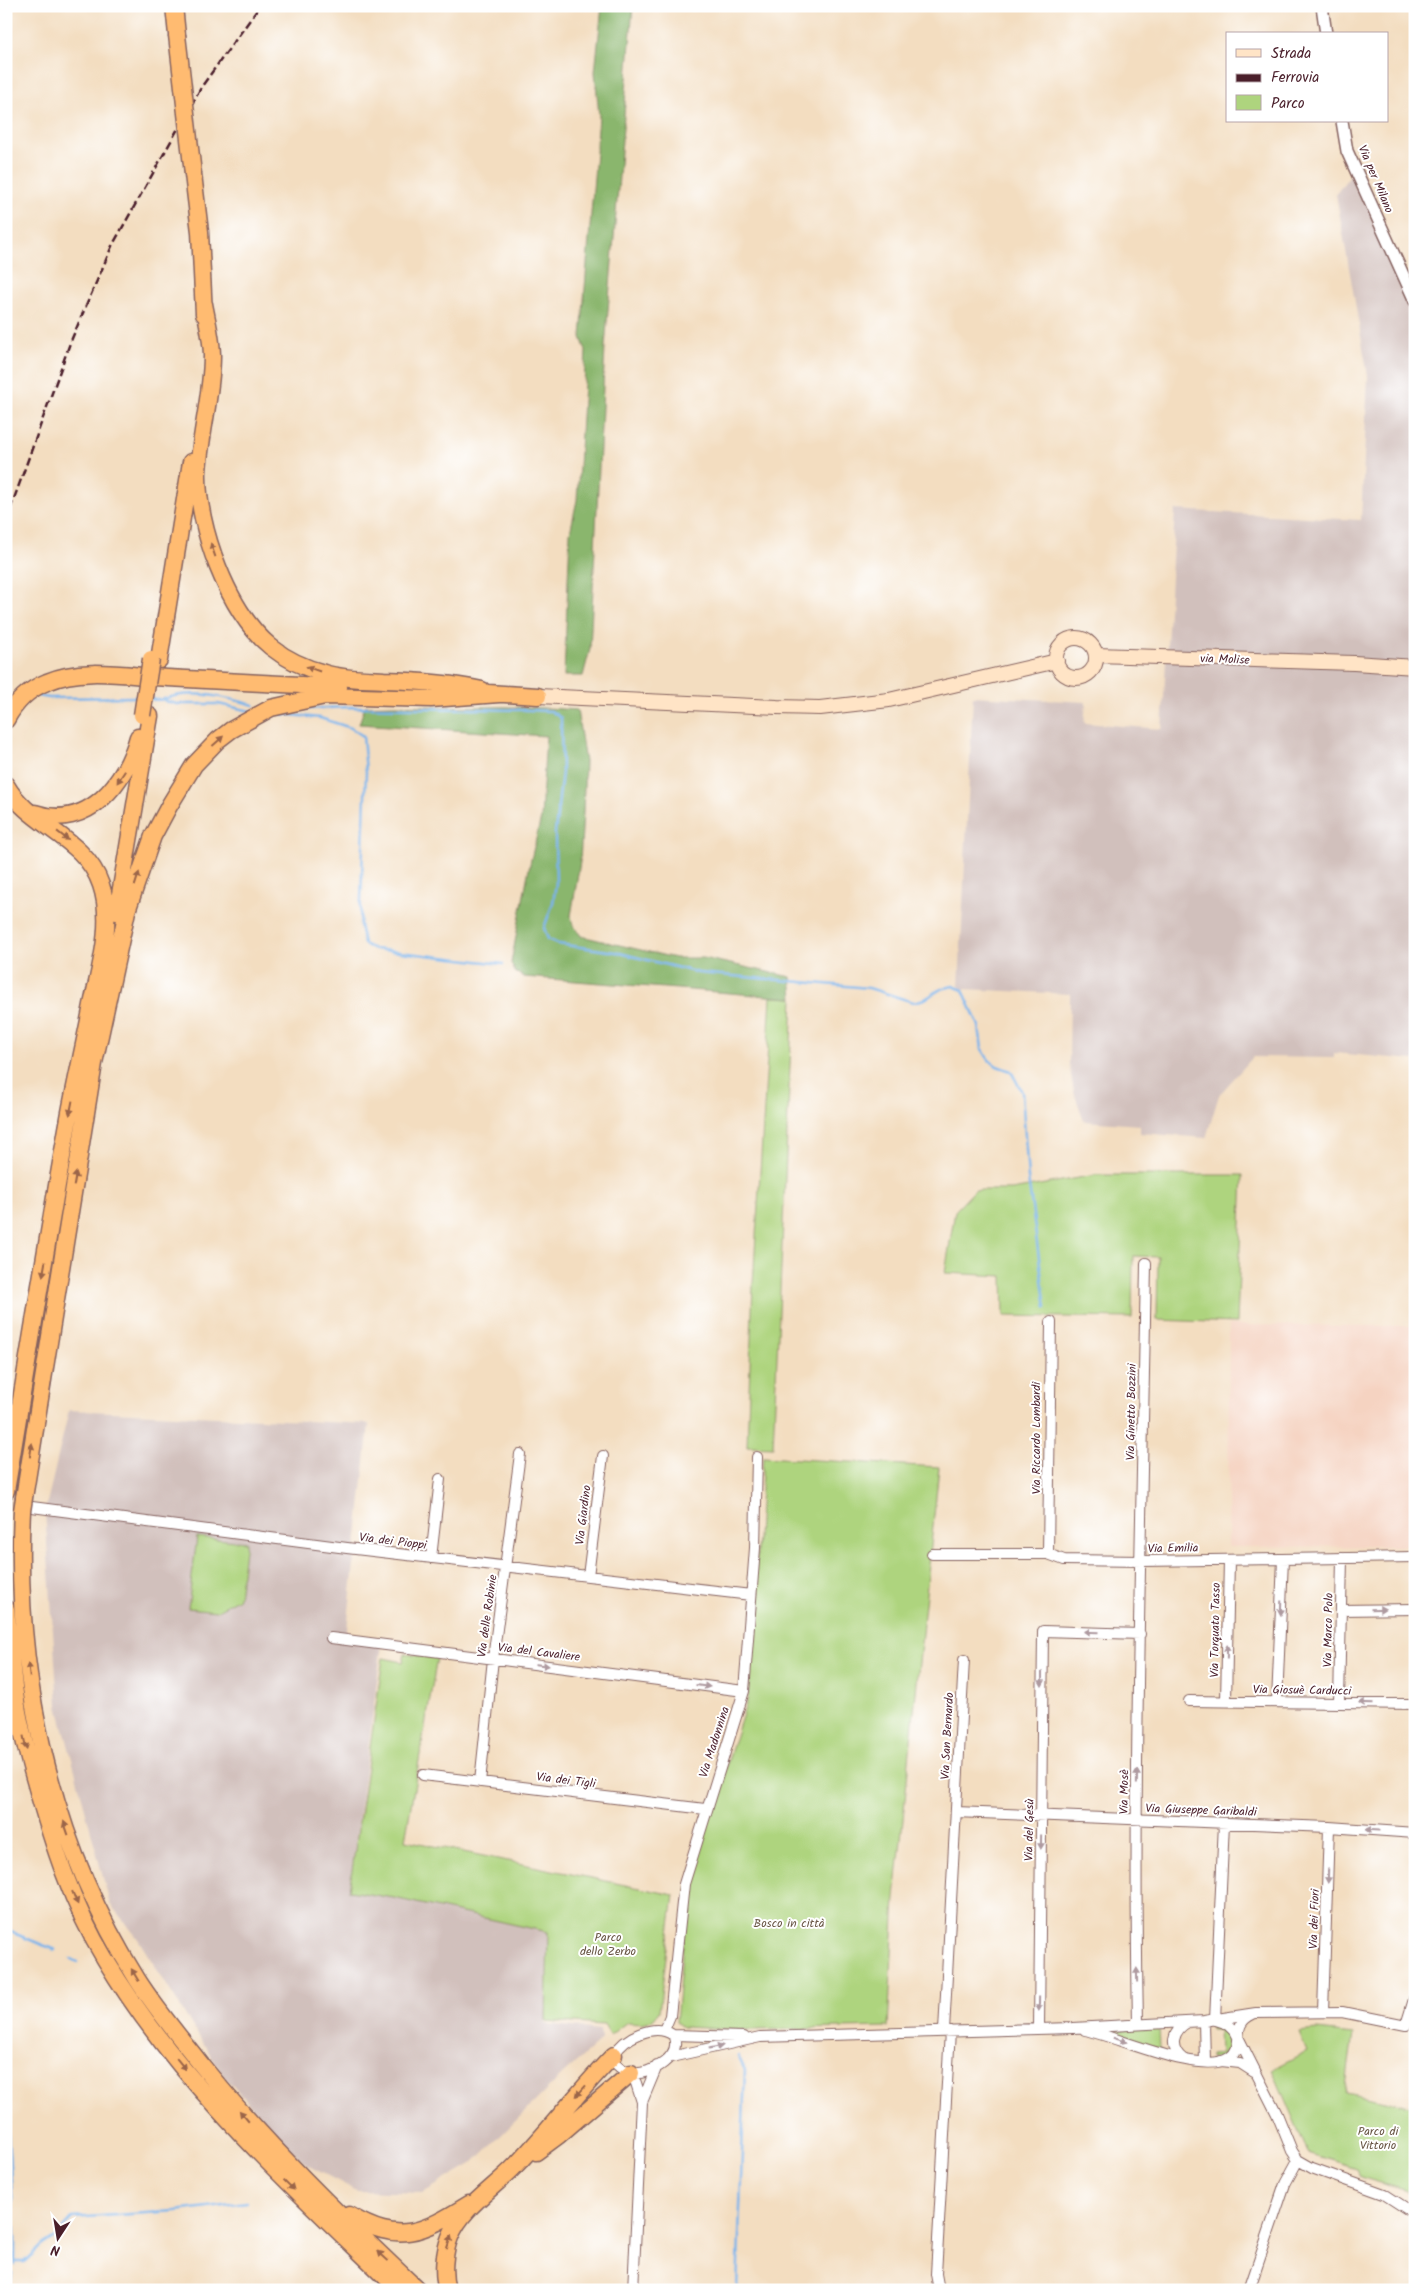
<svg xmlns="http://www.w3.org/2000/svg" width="1421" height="2296" viewBox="0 0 1421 2296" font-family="Kalam,sans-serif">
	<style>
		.built { fill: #f5d3c1 }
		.industrial { fill: #d1c0bc }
		.green { fill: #aed47e; stroke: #7c7a54 }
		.forest { fill: #8ab66d; stroke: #6a6a4c }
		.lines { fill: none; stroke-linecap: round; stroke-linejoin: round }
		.stream { stroke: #7ab4eb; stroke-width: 2.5 }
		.minor-tunnel { stroke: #d1b7a2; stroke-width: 10; stroke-dasharray: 10 5; stroke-linecap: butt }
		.minor-casing { stroke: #85625f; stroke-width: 12 }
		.tertiary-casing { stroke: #85625f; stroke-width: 14 }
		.secondary-casing { stroke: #85625f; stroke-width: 16 }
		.trunk-casing { stroke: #85625f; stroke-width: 19 }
		.minor { stroke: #fff; stroke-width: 10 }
		.tertiary { stroke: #fff; stroke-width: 11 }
		.secondary { stroke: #ffe4c6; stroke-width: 14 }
		.trunk { stroke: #ffbb71; stroke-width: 16 }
		.rail { stroke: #4a1f2b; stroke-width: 2.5; stroke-dasharray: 8 4; stroke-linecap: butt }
		.trunk-bridge-casing { stroke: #85625f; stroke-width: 19; stroke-linecap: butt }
		.trunk-bridge { stroke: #ffbb71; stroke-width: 16 }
		.oneway { fill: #9b654a }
		.oneway2 { fill: #ae9aa0 }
		.labels { text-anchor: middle; stroke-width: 4; stroke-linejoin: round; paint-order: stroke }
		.street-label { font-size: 12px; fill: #4a1f2b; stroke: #fff }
		.park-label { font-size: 12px; fill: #685544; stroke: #fff }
	</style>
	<rect width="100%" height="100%" fill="#fff"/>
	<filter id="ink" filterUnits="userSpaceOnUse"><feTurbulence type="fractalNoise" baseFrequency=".02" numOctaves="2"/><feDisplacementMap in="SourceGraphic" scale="10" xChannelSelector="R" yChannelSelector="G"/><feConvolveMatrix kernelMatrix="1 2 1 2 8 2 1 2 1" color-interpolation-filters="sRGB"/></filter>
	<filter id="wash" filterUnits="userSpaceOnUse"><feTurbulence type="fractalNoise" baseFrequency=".0096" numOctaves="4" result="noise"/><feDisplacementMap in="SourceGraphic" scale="20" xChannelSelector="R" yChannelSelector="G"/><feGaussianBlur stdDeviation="1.12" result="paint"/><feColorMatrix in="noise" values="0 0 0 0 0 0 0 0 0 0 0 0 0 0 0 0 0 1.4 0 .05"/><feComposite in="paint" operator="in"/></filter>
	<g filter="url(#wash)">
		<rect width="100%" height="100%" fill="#f3ddc0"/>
		<!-- built -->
		<path class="built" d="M1229,1325L1415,1326V1546L1228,1547Z"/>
		<!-- industrial -->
		<path class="industrial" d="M1355,168L1415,301V1060L1334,1053V1058L1253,1057L1219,1095L1206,1138L1140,1133V1125L1084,1121L1074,1092L1069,1063L1070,994L963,989L959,986L973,696L1086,702L1084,723L1162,729L1175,510L1361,520L1368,376L1336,194Z
			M69,1410L369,1424L346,1639L382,1644L349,1890L394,1898L548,1932L546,2024L600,2030L601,2040L562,2075L472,2164L423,2193L357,2191L305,2164L223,2075L136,1936L110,1904L58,1706L45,1511Z"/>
		<!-- green -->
		<path class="green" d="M771,997L793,998L773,1447L747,1446L753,1284Z
			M1095,1175H1243L1237,1323L1157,1320L1158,1257L1133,1256L1132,1318L1004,1316L1003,1276L945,1273L955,1211L975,1190H1012Z
			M763,1457L939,1467L895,1898L888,2027L752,2030L682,2027L676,2022L688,1886L748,1698Z
			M197,1537L246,1542L239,1598L216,1611L188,1608Z
			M405,1654L437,1658L405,1840L674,1895L659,2011C651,2025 643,2023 627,2022L610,2035L604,2025L546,2021L548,1932L394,1898L349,1891L383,1658L403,1662Z
			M1214,2025L1225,2030C1230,2041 1230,2050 1220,2058H1210V2055L1220,2054L1219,2030H1210V2026Z
			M1159,2027L1160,2049L1107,2031Z
			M1317,2030L1353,2034L1345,2093L1415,2107V2193L1360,2177L1357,2168L1308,2153L1272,2069L1307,2051L1299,2032Z"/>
		<!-- forest -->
		<path class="forest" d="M602,6H633L605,347L590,649L583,676H564L570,533L577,500L586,351L581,337L599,116L595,72Z
			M396,705C456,708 517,705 577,710L585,762L583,813L580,862L571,916L573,925L581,936L675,958H703L791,977L793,998L524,977L515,972L511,963L529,868L541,818L546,736L359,724L365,706Z"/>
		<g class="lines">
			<!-- stream -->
			<path class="stream" d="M38,696L49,698L138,697
				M151,699C165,702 168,696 181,695C204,692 232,699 254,705
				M165,701L177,704H218L251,711
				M299,709L353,707L528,710L551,711L561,718L562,772L555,833L556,883L553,903L544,928L548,939L558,944L616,952L699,973L869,988L913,1002L925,999L941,989L953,986L963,990L979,1026L982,1049L989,1060L997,1066L1011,1071L1022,1092L1028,1178L1046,1308
				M281,714L320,718L351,728L363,736L366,772L360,925L364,944L374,949L503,964
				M6,1930L55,1950
				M71,1959L77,1962
				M6,2109L15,2237V2265
				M16,2262H24L41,2246L56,2236L72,2218L176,2211L247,2202
				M9,2290L12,2273
				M737,2290L745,2070L738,2056"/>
		</g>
	</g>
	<g filter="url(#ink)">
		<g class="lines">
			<!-- minor-tunnel -->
			<path class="minor-tunnel" d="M6,1504L26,1506"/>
			<defs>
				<path id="minor" d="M32,1507L347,1548L751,1595
					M932,1554H1048L1064,1560L1142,1561L1415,1557
					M1048,1554L1051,1322
					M431,1558L440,1479
					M588,1576L603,1456
					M1341,1610L1415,1609
					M331,1638L744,1691
					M1189,1701L1415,1704
					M1226,1701L1229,1560
					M1277,1702L1283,1559
					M1339,1703L1342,1558
					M423,1775L705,1809
					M480,1782L493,1659L520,1454
					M956,1812L1329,1827L1415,1833
					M1323,2012L1329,1827
					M1215,2020L1224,1823
					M1216,2020L1228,2024L1235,2031L1277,2114L1292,2151L1298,2160L1312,2168L1384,2194L1415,2214
					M1204,2021L1205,2062
					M1138,2023C1133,1770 1142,1516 1146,1263
					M1039,2029L1043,1631L1140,1634
					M664,2030L670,2016L684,1884L744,1691L755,1548L757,1457
					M1085,2030C1118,2037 1202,2076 1229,2058C1247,2046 1228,2025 1253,2014
					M944,2031L964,1660
					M673,2035C684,2056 650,2076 632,2073C625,2072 619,2067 615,2063L614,2055C624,2037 655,2022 673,2035L744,2037
					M671,2057L760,2037L1073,2028L1204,2021L1256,2013L1342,2012L1406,2025L1415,1996
					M1183,2059C1168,2047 1173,2030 1188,2022
					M1221,2061L1240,2063L1254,2072
					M631,2073L636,2083L642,2102
					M633,2290L642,2102L657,2066
					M939,2290L936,2274L950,2031
					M1249,2290L1285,2184L1298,2160"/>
				<path id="tertiary" d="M1322,6L1326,34
					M1342,121L1347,151L1415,301"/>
				<path id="secondary" d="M1056 658a20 20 0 1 1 40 0a20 20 0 1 1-40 0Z
					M1096,655L1354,663L1415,667
					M538,696L777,707L820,708L889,700L1057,661"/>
				<path id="trunk" d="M174,6L177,35
					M193,174L200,232L204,314
					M204,304C207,321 212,339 212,356C212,395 200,434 198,473C197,527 228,612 271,647C286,659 305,668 324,673C344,679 365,679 384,680C418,681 450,683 482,690
					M159,660L191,462
					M488,693L538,696
					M6,720C15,703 29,689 47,682C82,666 130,676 168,678C225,681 282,684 339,687
					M6,785C29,826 85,837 101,885C114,923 100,967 92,1005C85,1041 77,1076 70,1112C47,1238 27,1365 6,1491
					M35,813C88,831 126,782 138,737
					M117,912L150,716
					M24,1498L94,1063L127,911L153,836L169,806L194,765L218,740L231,730L271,708L325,696L431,699L499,694
					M22,1511C14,1673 50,1841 137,1979C156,2009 178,2035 200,2063C266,2145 341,2217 418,2290
					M6,1609C9,1637 11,1666 15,1694C19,1723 27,1753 35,1781C52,1842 72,1905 105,1959C181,2087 294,2187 399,2290
					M536,2152L559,2135L631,2073
					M349,2215C400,2245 422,2233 469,2204
					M447,2290C442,2274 444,2252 450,2237C461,2209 491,2190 512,2169C548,2133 578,2091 614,2055"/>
			</defs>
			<!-- minor casing -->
			<use href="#minor" class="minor-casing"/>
			<!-- tertiary casing -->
			<use href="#tertiary" class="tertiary-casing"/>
			<!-- secondary casing -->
			<use href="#secondary" class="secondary-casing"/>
			<!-- trunk casing -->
			<use href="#trunk" class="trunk-casing"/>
			<!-- minor -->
			<use href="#minor" class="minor"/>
			<!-- tertiary -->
			<use href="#tertiary" class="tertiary"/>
			<!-- secondary -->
			<use href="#secondary" class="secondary"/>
			<!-- trunk -->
			<use href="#trunk" class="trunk"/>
			<!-- rail -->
			<path class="rail" d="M6,521L70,343L112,246L202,86L260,6"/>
			<defs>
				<path id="trunk-bridge" d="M177,35L193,174
					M142,715L151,659
					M22,1511L24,1498"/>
			</defs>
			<!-- trunk-bridge casing -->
			<use href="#trunk-bridge" class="trunk-bridge-casing"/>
			<!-- trunk-bridge -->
			<use href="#trunk-bridge" class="trunk-bridge"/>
		</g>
		<!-- one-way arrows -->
		<defs><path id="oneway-solid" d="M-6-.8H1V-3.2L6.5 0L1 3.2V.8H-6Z" transform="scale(1.25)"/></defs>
		<g class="oneway">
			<use href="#oneway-solid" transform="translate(213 550) rotate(-109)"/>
			<use href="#oneway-solid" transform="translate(313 669) rotate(-161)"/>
			<use href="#oneway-solid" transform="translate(218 741) rotate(-42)"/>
			<use href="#oneway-solid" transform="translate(121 777) rotate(123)"/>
			<use href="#oneway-solid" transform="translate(63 836) rotate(38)"/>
			<use href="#oneway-solid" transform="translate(137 879) rotate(-72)"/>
			<use href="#oneway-solid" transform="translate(71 1108) rotate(101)"/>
			<use href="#oneway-solid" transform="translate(75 1179) rotate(-80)"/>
			<use href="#oneway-solid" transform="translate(44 1269) rotate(100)"/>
			<use href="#oneway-solid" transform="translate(31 1450) rotate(-81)"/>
			<use href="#oneway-solid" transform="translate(29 1670) rotate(-96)"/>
			<use href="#oneway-solid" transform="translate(25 1743) rotate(78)"/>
			<use href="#oneway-solid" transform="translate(66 1828) rotate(-109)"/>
			<use href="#oneway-solid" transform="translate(75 1898) rotate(67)"/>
			<use href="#oneway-solid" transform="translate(135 1975) rotate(-121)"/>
			<use href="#oneway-solid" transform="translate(181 2064) rotate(51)"/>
			<use href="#oneway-solid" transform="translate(581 2091) rotate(132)"/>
			<use href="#oneway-solid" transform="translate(244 2116) rotate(-130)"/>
			<use href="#oneway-solid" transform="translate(289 2185) rotate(44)"/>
			<use href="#oneway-solid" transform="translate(449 2242) rotate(-72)"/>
			<use href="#oneway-solid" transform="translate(383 2256) rotate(-137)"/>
		</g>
		<g class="oneway2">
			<use href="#oneway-solid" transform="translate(1281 1608) rotate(92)"/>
			<use href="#oneway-solid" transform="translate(1378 1609) rotate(-1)"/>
			<use href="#oneway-solid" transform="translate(1091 1632) rotate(-178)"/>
			<use href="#oneway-solid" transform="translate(1227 1652) rotate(-89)"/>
			<use href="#oneway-solid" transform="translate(542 1665) rotate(7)"/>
			<use href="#oneway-solid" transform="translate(1042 1679) rotate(90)"/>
			<use href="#oneway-solid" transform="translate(703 1686) rotate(7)"/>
			<use href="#oneway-solid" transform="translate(1366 1703) rotate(-179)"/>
			<use href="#oneway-solid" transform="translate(1137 1777) rotate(-89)"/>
			<use href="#oneway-solid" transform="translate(1372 1830) rotate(-176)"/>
			<use href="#oneway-solid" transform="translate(1041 1842) rotate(91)"/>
			<use href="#oneway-solid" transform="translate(1328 1876) rotate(92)"/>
			<use href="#oneway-solid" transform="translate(1137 1975) rotate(-91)"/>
			<use href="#oneway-solid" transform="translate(1039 2004) rotate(91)"/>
			<use href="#oneway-solid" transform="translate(1120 2040) rotate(17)"/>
			<use href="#oneway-solid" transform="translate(716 2047) rotate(-12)"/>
		</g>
	</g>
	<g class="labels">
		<!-- street labels -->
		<g class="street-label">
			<text transform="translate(1376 179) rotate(67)" y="4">Via per Milano</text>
			<text transform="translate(1225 659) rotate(2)" y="4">via Molise</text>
			<text transform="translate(1131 1412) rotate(-89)" y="4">Via Ginetto Bozzini</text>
			<text transform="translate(1036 1438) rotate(-90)" y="4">Via Riccardo Lombardi</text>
			<text transform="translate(583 1515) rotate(-83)" y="4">Via Giardino</text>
			<text transform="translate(393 1541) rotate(7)" y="4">Via dei Pioppi</text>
			<text transform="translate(1173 1548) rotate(-1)" y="4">Via Emilia</text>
			<text transform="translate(487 1616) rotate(-82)" y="4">Via delle Robinie</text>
			<text transform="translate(1215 1630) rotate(-89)" y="4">Via Torquato Tasso</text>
			<text transform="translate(1328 1630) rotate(-89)" y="4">Via Marco Polo</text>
			<text transform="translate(539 1652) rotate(7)" y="4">Via del Cavaliere</text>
			<text transform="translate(1302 1690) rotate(1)" y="4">Via Giosuè Carducci</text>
			<text transform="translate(947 1736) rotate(-87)" y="4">Via San Bernardo</text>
			<text transform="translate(714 1742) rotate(-72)" y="4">Via Madonnina</text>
			<text transform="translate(566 1780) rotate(7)" y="4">Via dei Tigli</text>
			<text transform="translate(1124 1792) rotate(-89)" y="4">Via Mosè</text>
			<text transform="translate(1201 1810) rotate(2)" y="4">Via Giuseppe Garibaldi</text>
			<text transform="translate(1029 1830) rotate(-89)" y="4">Via del Gesù</text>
			<text transform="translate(1314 1919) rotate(-88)" y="4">Via dei Fiori</text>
		</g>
		<!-- park labels -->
		<g class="park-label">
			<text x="789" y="1927">Bosco in città</text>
			<text x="608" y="1941">Parco<tspan x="608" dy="14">dello Zerbo</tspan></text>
			<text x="1378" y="2135">Parco di<tspan x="1378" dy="14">Vittorio</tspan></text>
		</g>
	</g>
	<!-- margin -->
	<rect width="1421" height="2296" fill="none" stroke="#fff" stroke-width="25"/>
	<!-- legend -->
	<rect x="1226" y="32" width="162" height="90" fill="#ffffff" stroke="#b7a5aa"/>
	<rect x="1236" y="49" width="25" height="8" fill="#ffe4c6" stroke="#b7a5aa"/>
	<text x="1271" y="58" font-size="15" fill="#4a1f2b">Strada</text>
	<rect x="1236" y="74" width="25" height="8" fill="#4a1f2b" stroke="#b7a5aa"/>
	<text x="1271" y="82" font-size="15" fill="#4a1f2b">Ferrovia</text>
	<rect x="1236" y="95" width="25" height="15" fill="#aed47e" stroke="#b7a5aa"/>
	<text x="1271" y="108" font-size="15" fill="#4a1f2b">Parco</text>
	<!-- north arrow -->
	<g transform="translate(58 2238) rotate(192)" stroke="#ffffff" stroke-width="4" paint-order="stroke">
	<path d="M0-4L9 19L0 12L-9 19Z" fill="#4a1f2b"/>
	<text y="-8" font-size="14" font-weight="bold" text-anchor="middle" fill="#4a1f2b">N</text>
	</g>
</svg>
